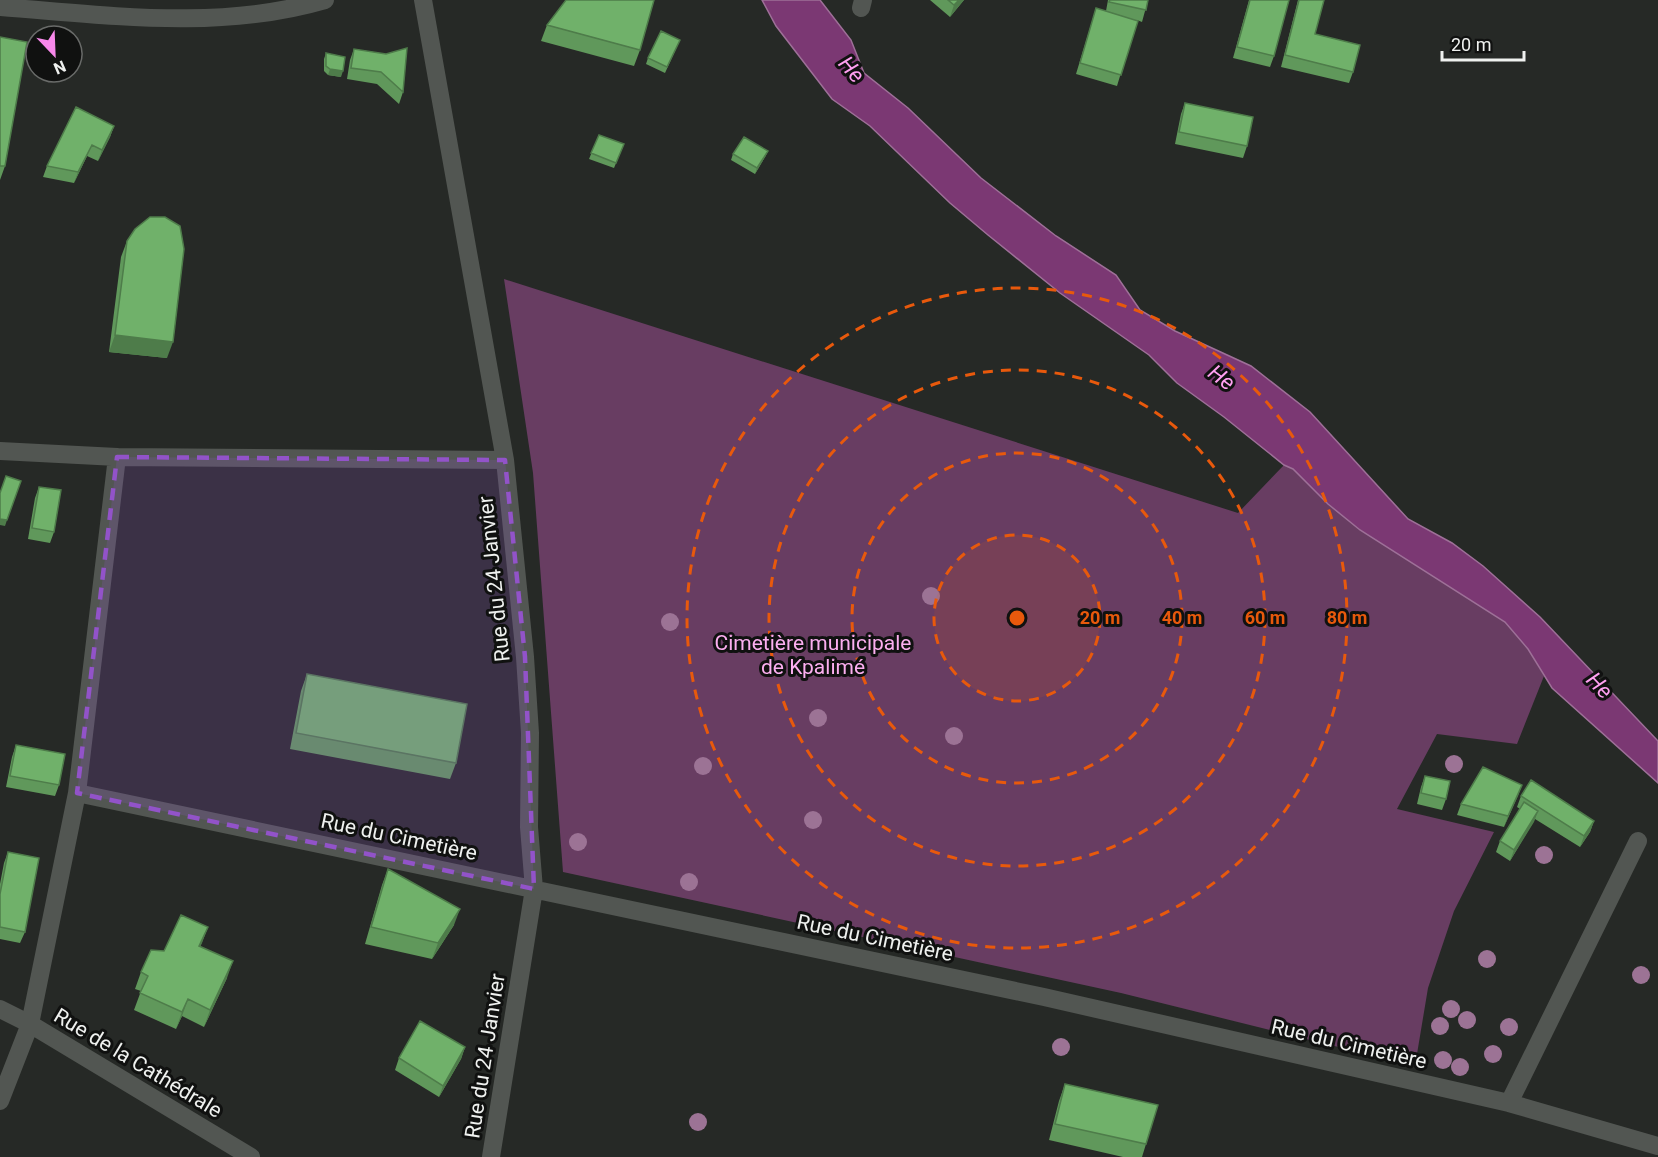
<svg xmlns="http://www.w3.org/2000/svg" width="1658" height="1157" viewBox="0 0 1658 1157" font-family="Roboto,sans-serif">
	<style>
		.green { fill: #683d62 }
		.water { fill: #7b3873; stroke: #9e7098; stroke-width: 1.5 }
		.lines { fill: none; stroke-linecap: round; stroke-linejoin: round }
		.minor { stroke: #525652; stroke-width: 18 }
		.tree { fill: #9c7395 }
		.wall { fill: #60985b }
		.shaded-wall { fill: #4e7c4a }
		.building { fill: #70b16a; stroke: #4e7c4a; stroke-width: 1.5 }
		.marked { fill: #9253c9; fill-opacity: 0.2; stroke: #9253c9; stroke-width: 4.5; stroke-dasharray: 12 8; stroke-linejoin: round }
		.ring { fill: none; stroke: #e8590c; stroke-width: 3; stroke-dasharray: 10 8 }
		.labels { text-anchor: middle; stroke-width: 6; stroke-linejoin: round; paint-order: stroke }
		.street-label { font-size: 21px; fill: #eff1ef; stroke: #101110 }
		.park-label { font-size: 21px; fill: #fcaff0; stroke: #101110 }
		.water-label { font-size: 22px; font-style: italic; fill: #ffa0f1; stroke: #101110 }
		.centre { fill: #e8590c; stroke: #101110; stroke-width: 3 }
		.ring-label { font-size: 18px; text-anchor: middle; font-weight: bold; fill: #e8590c; stroke: #101110; stroke-width: 6; stroke-linejoin: round; paint-order: stroke }
	</style>
	<rect width="100%" height="100%" fill="#262926"/>
	<!-- green -->
	<path class="green" d="M504,279L1238,513L1284,465L1293,469L1328,504L1358,528L1505,622L1528,649L1544,676L1517,744L1437,734L1397,809L1494,832L1454,911L1428,988L1415,1066L1121,993L563,872L533,473Z"/>
	<!-- water -->
	<path class="water" d="M762,0H820L851,40L864,73L908,108L981,178L1056,236L1116,275L1140,310L1175,331L1251,366L1310,412L1408,519L1452,543L1483,566L1540,617L1658,741V783L1552,688L1528,649L1505,622L1360,530L1328,504L1293,469L1284,465L1224,417L1177,383L1149,355L1060,293L988,235L950,203L870,126L832,99L776,26Z"/>
	<g class="lines">
		<!-- minor -->
		<path class="minor" d="M423,0L505,460L525,657L530,733L529,827L534,889L491,1157
			M0,7C108,15 219,31 325,0
			M861,8L863,0
			M0,451L117,457L505,460
			M77,793L1044,997L1509,1103L1658,1146
			M0,1009L30,1024L251,1157
			M0,1101L30,1024L77,793L117,457
			M1509,1103L1638,841"/>
	</g>
	<!-- trees -->
	<g class="tree">
		<circle cx="931" cy="596" r="9"/>
		<circle cx="670" cy="622" r="9"/>
		<circle cx="818" cy="718" r="9"/>
		<circle cx="954" cy="736" r="9"/>
		<circle cx="1454" cy="764" r="9"/>
		<circle cx="703" cy="766" r="9"/>
		<circle cx="813" cy="820" r="9"/>
		<circle cx="578" cy="842" r="9"/>
		<circle cx="1544" cy="855" r="9"/>
		<circle cx="689" cy="882" r="9"/>
		<circle cx="1487" cy="959" r="9"/>
		<circle cx="1641" cy="975" r="9"/>
		<circle cx="1451" cy="1009" r="9"/>
		<circle cx="1467" cy="1020" r="9"/>
		<circle cx="1440" cy="1026" r="9"/>
		<circle cx="1509" cy="1027" r="9"/>
		<circle cx="1061" cy="1047" r="9"/>
		<circle cx="1493" cy="1054" r="9"/>
		<circle cx="1443" cy="1060" r="9"/>
		<circle cx="1460" cy="1067" r="9"/>
		<circle cx="698" cy="1122" r="9"/>
	</g>
	<!-- wall -->
	<path class="wall" d="M930,0H964L950,17Z
		M1108,0H1148L1142,22L1137,20L1117,86L1076,74L1096,8L1106,11Z
		M1249,0H1289L1274,56L1270,67L1233,58Z
		M1298,0H1324L1315,34L1353,72L1349,83L1281,67Z
		M547,25L640,50L634,66L541,41Z
		M0,37L5,166L0,180Z
		M680,40L665,73L646,64L648,58Z
		M354,49L386,54L403,92L399,104L377,84L347,79L350,60Z
		M326,53L341,77L328,75L324,71V59Z
		M1185,103L1247,146L1243,158L1175,144L1181,114Z
		M114,126L110,137L98,161L87,156L74,183L43,177L47,166Z
		M599,135L624,144L614,168L589,159Z
		M768,151L765,157L755,174L731,160L733,154Z
		M127,241L167,358L109,352L121,257Z
		M39,487L54,532L50,543L28,539L35,498Z
		M307,674L456,763L450,779L290,749L301,691Z
		M16,745L59,785L55,796L6,787L12,757Z
		M1425,776L1446,799L1442,810L1417,804L1421,787Z
		M1522,785L1504,827L1457,815L1461,804Z
		M1521,796L1594,821L1590,832L1580,847L1535,819L1510,861L1496,852L1500,841L1520,809L1517,807Z
		M8,852L25,932L20,943L0,939V884L4,863Z
		M388,869L454,925L432,959L365,944L382,885Z
		M208,927L200,947L227,978L204,1027L182,1016L176,1029L134,1010L141,991L135,989L141,972L164,951Z
		M465,1047L461,1059L439,1097L395,1070L399,1058Z
		M1065,1084L1146,1144L1142,1157H1123L1049,1140L1059,1101Z"/>
	<!-- shaded-wall -->
	<path class="shaded-wall" d="M959,0H964L950,17L954,5Z
		M330,69L343,71L341,77L328,75Z
		M114,126L110,137L98,161L102,150Z
		M92,145L87,156L74,183L78,172Z
		M768,151L765,157L755,174L757,168Z
		M115,335L173,342L167,358L109,352Z
		M0,519L7,520L5,526L0,525Z
		M1522,785L1518,796L1504,827L1508,816Z
		M1538,811L1534,822L1510,861L1514,850Z
		M1594,821L1590,832L1580,847L1584,836Z
		M460,909L454,925L432,959L438,943Z
		M208,927L202,943L193,962L199,946Z
		M233,961L227,978L204,1027L210,1010Z
		M188,999L182,1016L176,1029L182,1012Z
		M465,1047L461,1059L439,1097L443,1086Z"/>
	<!-- building -->
	<path class="building" d="M566,0H654L640,50L547,25Z
		M948,0H959L954,5Z
		M1110,0H1148L1146,10L1109,2Z
		M1250,0H1289L1274,56L1237,47Z
		M1299,0H1324L1315,34L1360,45L1353,72L1285,55Z
		M1096,8L1138,21L1121,75L1080,63Z
		M661,31L680,40L667,67L648,58Z
		M0,37L27,42L5,166H0Z
		M407,48L403,92L381,72L351,68L354,49L386,54Z
		M326,53L345,57L343,71L330,69L326,66Z
		M1185,103L1253,117L1247,146L1179,132Z
		M76,107L114,126L102,150L92,145L78,172L47,166Z
		M599,135L624,144L616,163L591,153Z
		M744,137L768,151L757,168L733,154Z
		M150,217H165L180,226L184,249L173,342L115,335L127,241L135,229Z
		M6,476L21,481L7,520L0,519V493Z
		M39,487L61,490L54,532L32,528Z
		M307,674L467,704L456,763L296,733Z
		M16,745L65,754L59,785L10,776Z
		M1483,767L1522,785L1508,816L1461,804Z
		M1425,776L1450,781L1446,799L1421,793Z
		M1531,780L1594,821L1584,836L1521,796Z
		M1524,802L1538,811L1514,850L1500,841Z
		M8,852L39,858L25,932L0,927V894Z
		M388,869L460,909L438,943L371,927Z
		M181,915L208,927L199,946L233,961L210,1010L188,999L182,1012L140,993L148,976L141,972L151,950L164,951Z
		M420,1021L465,1047L443,1086L399,1058Z
		M1065,1084L1158,1105L1146,1144L1055,1124Z"/>
	<!-- marked area -->
	<path class="marked" d="M117,457L505,460L525,657L534,889L77,793Z"/>
	<!-- distance rings -->
	<circle cx="1017" cy="618" r="83" fill="#e8590c" fill-opacity=".12"/>
	<g class="ring">
		<circle cx="1017" cy="618" r="83"/>
		<circle cx="1017" cy="618" r="165"/>
		<circle cx="1017" cy="618" r="248"/>
		<circle cx="1017" cy="618" r="330"/>
	</g>
	<g class="labels">
		<!-- street labels -->
		<g class="street-label">
			<text transform="translate(494 579) rotate(-96)" y="7">Rue du 24 Janvier</text>
			<text transform="translate(399 837) rotate(12)" y="7">Rue du Cimetière</text>
			<text transform="translate(875 938) rotate(12)" y="7">Rue du Cimetière</text>
			<text transform="translate(1349 1044) rotate(13)" y="7">Rue du Cimetière</text>
			<text transform="translate(485 1056) rotate(-81)" y="7">Rue du 24 Janvier</text>
			<text transform="translate(138 1063) rotate(31)" y="7">Rue de la Cathédrale</text>
		</g>
		<!-- park labels -->
		<g class="park-label">
			<text x="813" y="650">Cimetière municipale<tspan x="813" dy="24">de Kpalimé</tspan></text>
		</g>
		<!-- water labels -->
		<g class="water-label">
			<text transform="translate(852 69) rotate(49)" y="8">He</text>
			<text transform="translate(1222 377) rotate(37)" y="8">He</text>
			<text transform="translate(1600 685) rotate(46)" y="8">He</text>
		</g>
	</g>
	<circle cx="1017" cy="618" r="9" class="centre"/>
	<g class="ring-label">
		<text x="1100" y="624">20 m</text>
		<text x="1182" y="624">40 m</text>
		<text x="1265" y="624">60 m</text>
		<text x="1347" y="624">80 m</text>
	</g>
	<!-- north arrow -->
	<g transform="translate(54 54) rotate(157)"><circle r="28" fill="#101110" stroke="#696b69" stroke-width="1.5"/>
	<path d="M0-4.5L10 22L0 15L-10 22Z" fill="#f888ea"/>
	<text y="-9" font-size="16" font-weight="bold" text-anchor="middle" fill="#eff1ef">N</text>
	</g>
	<!-- scale -->
	<path d="M1442 51v9h82v-9" fill="none" stroke="#eff1ef" stroke-width="3"/>
	<text x="1451" y="51" font-size="18" fill="#eff1ef" stroke="#101110" stroke-width="4.5" paint-order="stroke">20 m</text>
</svg>
